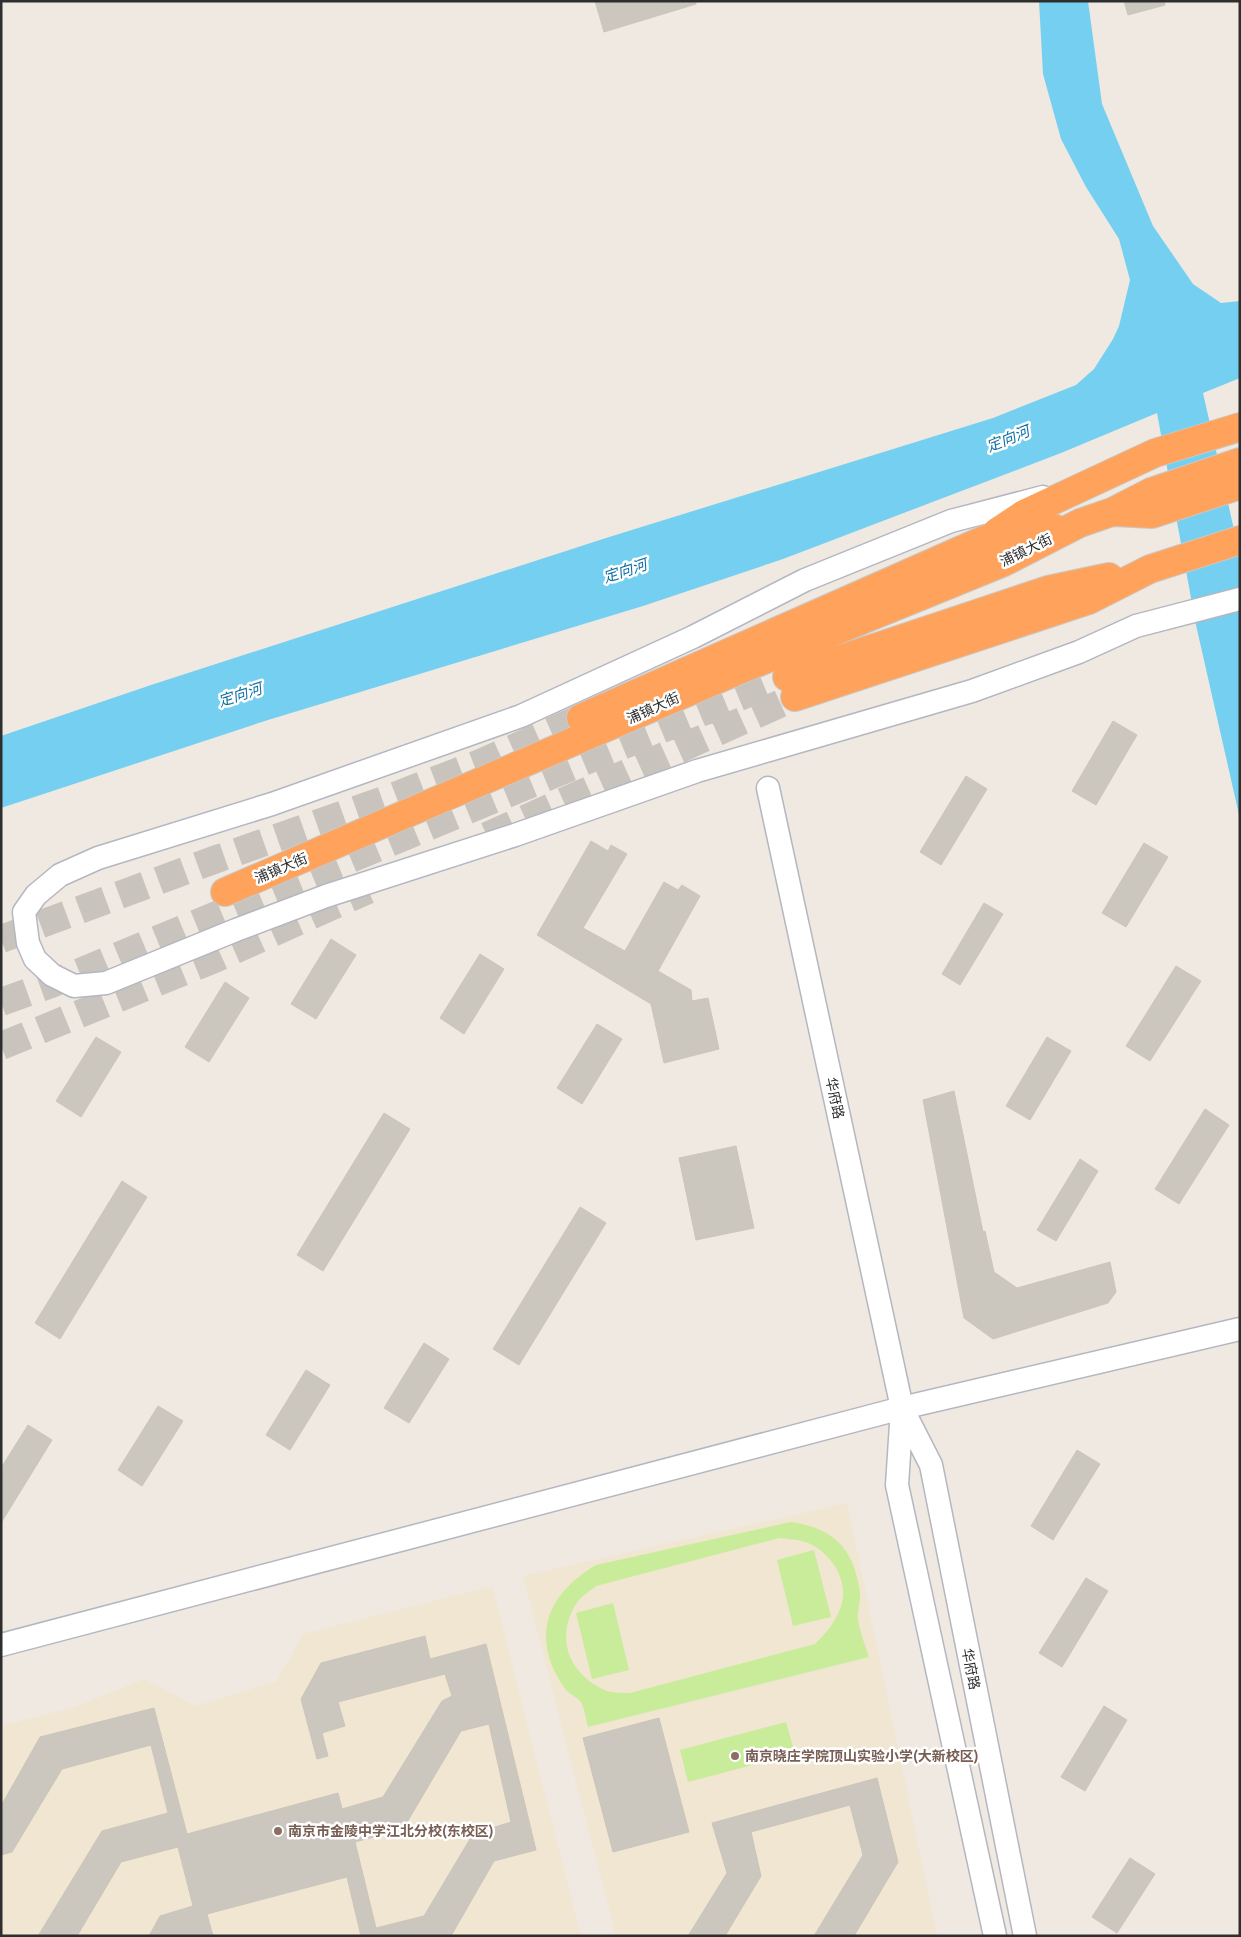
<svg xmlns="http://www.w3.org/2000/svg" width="1241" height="1937" viewBox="0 0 1241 1937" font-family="Ubuntu,'Noto Sans SC',sans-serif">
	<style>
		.education { fill: #f0e6d1 }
		.pitch { fill: #c9ec9a; fill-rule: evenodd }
		.water { fill: #75cff0 }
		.building { fill: #cbc7bf; stroke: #cbc5ba; fill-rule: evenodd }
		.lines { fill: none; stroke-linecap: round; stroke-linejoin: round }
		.highway-tunnel { stroke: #c8c4bd; stroke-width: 28; stroke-dasharray: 28 14; stroke-linecap: butt }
		.minor-casing { stroke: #b4b7c1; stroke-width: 25 }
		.highway-casing { stroke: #c9c9c9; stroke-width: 30 }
		.minor { stroke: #fff; stroke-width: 22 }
		.highway { stroke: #ffa35c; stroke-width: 28 }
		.education-dot { fill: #8d6e63; stroke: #fff; stroke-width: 2 }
		.labels { text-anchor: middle; stroke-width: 5; stroke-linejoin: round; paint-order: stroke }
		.street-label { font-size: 14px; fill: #2e2e2e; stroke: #fff }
		.education-label { font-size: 14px; font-weight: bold; fill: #785e54; stroke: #fff; text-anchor: start }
		.water-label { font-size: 15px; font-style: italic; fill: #0d6fa3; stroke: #fff }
	</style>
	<rect width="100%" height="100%" fill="#efe9e1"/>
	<!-- education -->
	<path class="education" d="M847,1503L937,1936H616L523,1576Z
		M492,1586L581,1936H1V1726L75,1707L144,1679L196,1706L277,1681L303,1634Z"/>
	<!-- pitch -->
	<path class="pitch" d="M791,1522C834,1528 854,1549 860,1592C861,1601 857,1611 858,1620C860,1632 865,1645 869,1657L588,1727C586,1720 585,1711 582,1704C580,1699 573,1696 568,1692C562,1686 556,1674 552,1666C534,1620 559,1587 596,1565ZM779,1538C786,1539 795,1539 802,1541C826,1547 849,1577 842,1603C838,1619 827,1632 815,1644L630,1693C623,1693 614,1693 607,1691C570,1676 554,1639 576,1604C580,1597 590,1591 596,1586Z
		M814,1550L831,1617L793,1626L777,1560Z
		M613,1603L629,1670L592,1679L576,1613Z
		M786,1722L795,1754L688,1782L680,1750Z"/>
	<!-- water -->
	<path class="water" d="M1039,1H1088L1102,104L1153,226L1193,284L1221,303L1240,301V378L1203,393L1240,556V819L1196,625L1157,413L1061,453L783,559L643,606L268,720L1,808V736L151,685L606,538L993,418L1076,385L1094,369L1113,339L1119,326L1130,280L1119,239L1086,187L1061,139L1043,74Z"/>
	<!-- building -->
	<path class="building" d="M595,1H696V4L604,32Z
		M1124,1H1164L1165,5L1128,15Z
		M1113,721L1137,735L1096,805L1072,791Z
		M966,776L987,789L941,865L920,852Z
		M591,841L608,851L611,845L627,854L583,928L625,951L664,882L678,890L682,885L700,896L658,971L691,990L692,1001L708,998L719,1049L664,1063L651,1004L537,935Z
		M1144,843L1168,857L1126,927L1102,913Z
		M984,903L1003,914L960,985L942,974Z
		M331,939L356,955L316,1019L291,1004Z
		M480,954L504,969L464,1034L440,1018Z
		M1176,966L1201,981L1150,1061L1126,1046Z
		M225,982L249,998L209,1062L185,1047Z
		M597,1024L622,1039L582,1104L557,1088Z
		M96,1037L121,1052L81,1117L56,1101Z
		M1047,1037L1071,1051L1030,1120L1006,1106Z
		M954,1091L983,1232L985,1231L994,1272L1017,1288L1110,1262L1116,1292L1108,1303L993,1339L964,1318L923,1100Z
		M1205,1109L1229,1125L1179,1204L1155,1189Z
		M384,1113L410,1129L323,1271L297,1255Z
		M736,1146L754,1228L696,1240L679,1158Z
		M1080,1159L1098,1171L1056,1241L1037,1230Z
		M122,1181L147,1197L60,1339L35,1323Z
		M580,1207L606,1223L519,1365L493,1349Z
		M424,1343L449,1359L409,1423L384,1408Z
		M306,1370L330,1385L290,1450L266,1435Z
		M158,1406L183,1421L142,1486L118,1470Z
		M28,1425L52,1440L1,1523V1468Z
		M1077,1450L1100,1464L1053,1540L1031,1526Z
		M1086,1578L1108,1591L1062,1667L1039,1653Z
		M425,1636L430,1659L486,1644L536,1850L494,1861L451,1936H361L347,1877L207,1914L213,1936H149L160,1916L193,1906L178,1847L121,1862L77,1936H38L102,1831L168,1813L151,1745L62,1769L12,1852L1,1855V1806L40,1737L154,1708L187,1834L338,1793L342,1809L383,1797L442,1701L452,1696L445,1674L338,1702L345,1726L322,1733L328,1756L317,1759L301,1699L321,1663ZM489,1724L511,1822L473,1834L424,1916L376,1928L355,1842L403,1829L461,1731Z
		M1104,1706L1127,1720L1085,1791L1061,1777Z
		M659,1718L689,1832L613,1852L583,1738Z
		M877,1778L898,1862L854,1936H814L863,1855L850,1805L751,1832L761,1876L725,1936H688L727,1873L712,1823Z
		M1130,1858L1155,1874L1117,1933L1092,1917Z"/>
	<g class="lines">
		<!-- highway-tunnel -->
		<path class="highway-tunnel" d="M487,836L795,697
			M1,939L214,860L384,800L480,763L581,718
			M1,1002L51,984L787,677
			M1,1046L217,958L368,890"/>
		<defs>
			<path id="minor" d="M1043,497L951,521L805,580L693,637L521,716L272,804L98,858L60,875L36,895L24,912L28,943L35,959L52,975L74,986L106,983L236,930L326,896L515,835L697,771L972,691L1079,652L1136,626L1240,599
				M768,788L902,1408L931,1465L1025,1936
				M902,1409L897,1485L995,1936
				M1,1645L902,1408L1240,1329"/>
			<path id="highway" d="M1114,512L1152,514L1240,485
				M997,532L1024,514L1155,453L1240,427
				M787,677L1048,590L1109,577
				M795,697L1089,600L1150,569L1240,540
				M581,718L986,539L1054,528
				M225,892L737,671L1004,562L1080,523L1112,512L1151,492L1240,462"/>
		</defs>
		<!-- minor casing -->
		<use href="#minor" class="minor-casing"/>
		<!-- highway casing -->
		<use href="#highway" class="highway-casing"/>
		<!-- minor -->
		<use href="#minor" class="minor"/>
		<!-- highway -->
		<use href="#highway" class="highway"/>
	</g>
	<!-- markers -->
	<g class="education-dot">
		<circle cx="735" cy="1756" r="5"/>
		<circle cx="278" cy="1831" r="5"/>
	</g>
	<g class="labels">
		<!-- street labels -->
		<g class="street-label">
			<text transform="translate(1026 550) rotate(-26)" y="5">浦镇大街</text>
			<text transform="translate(653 708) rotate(-24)" y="5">浦镇大街</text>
			<text transform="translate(281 868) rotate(-23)" y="5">浦镇大街</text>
			<text transform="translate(835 1098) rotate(78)" y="5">华府路</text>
			<text transform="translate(971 1669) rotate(79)" y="5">华府路</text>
		</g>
		<!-- education labels -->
		<g class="education-label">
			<text x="745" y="1761">南京晓庄学院顶山实验小学(大新校区)</text>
			<text x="288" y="1836">南京市金陵中学江北分校(东校区)</text>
		</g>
		<!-- water labels -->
		<g class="water-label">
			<text transform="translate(1008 439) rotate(-22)" y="5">定向河</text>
			<text transform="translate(625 571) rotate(-18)" y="5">定向河</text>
			<text transform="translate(240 695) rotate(-18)" y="5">定向河</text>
		</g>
	</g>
	<!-- border -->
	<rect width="1241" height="1937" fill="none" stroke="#2e2e2e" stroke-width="5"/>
</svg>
